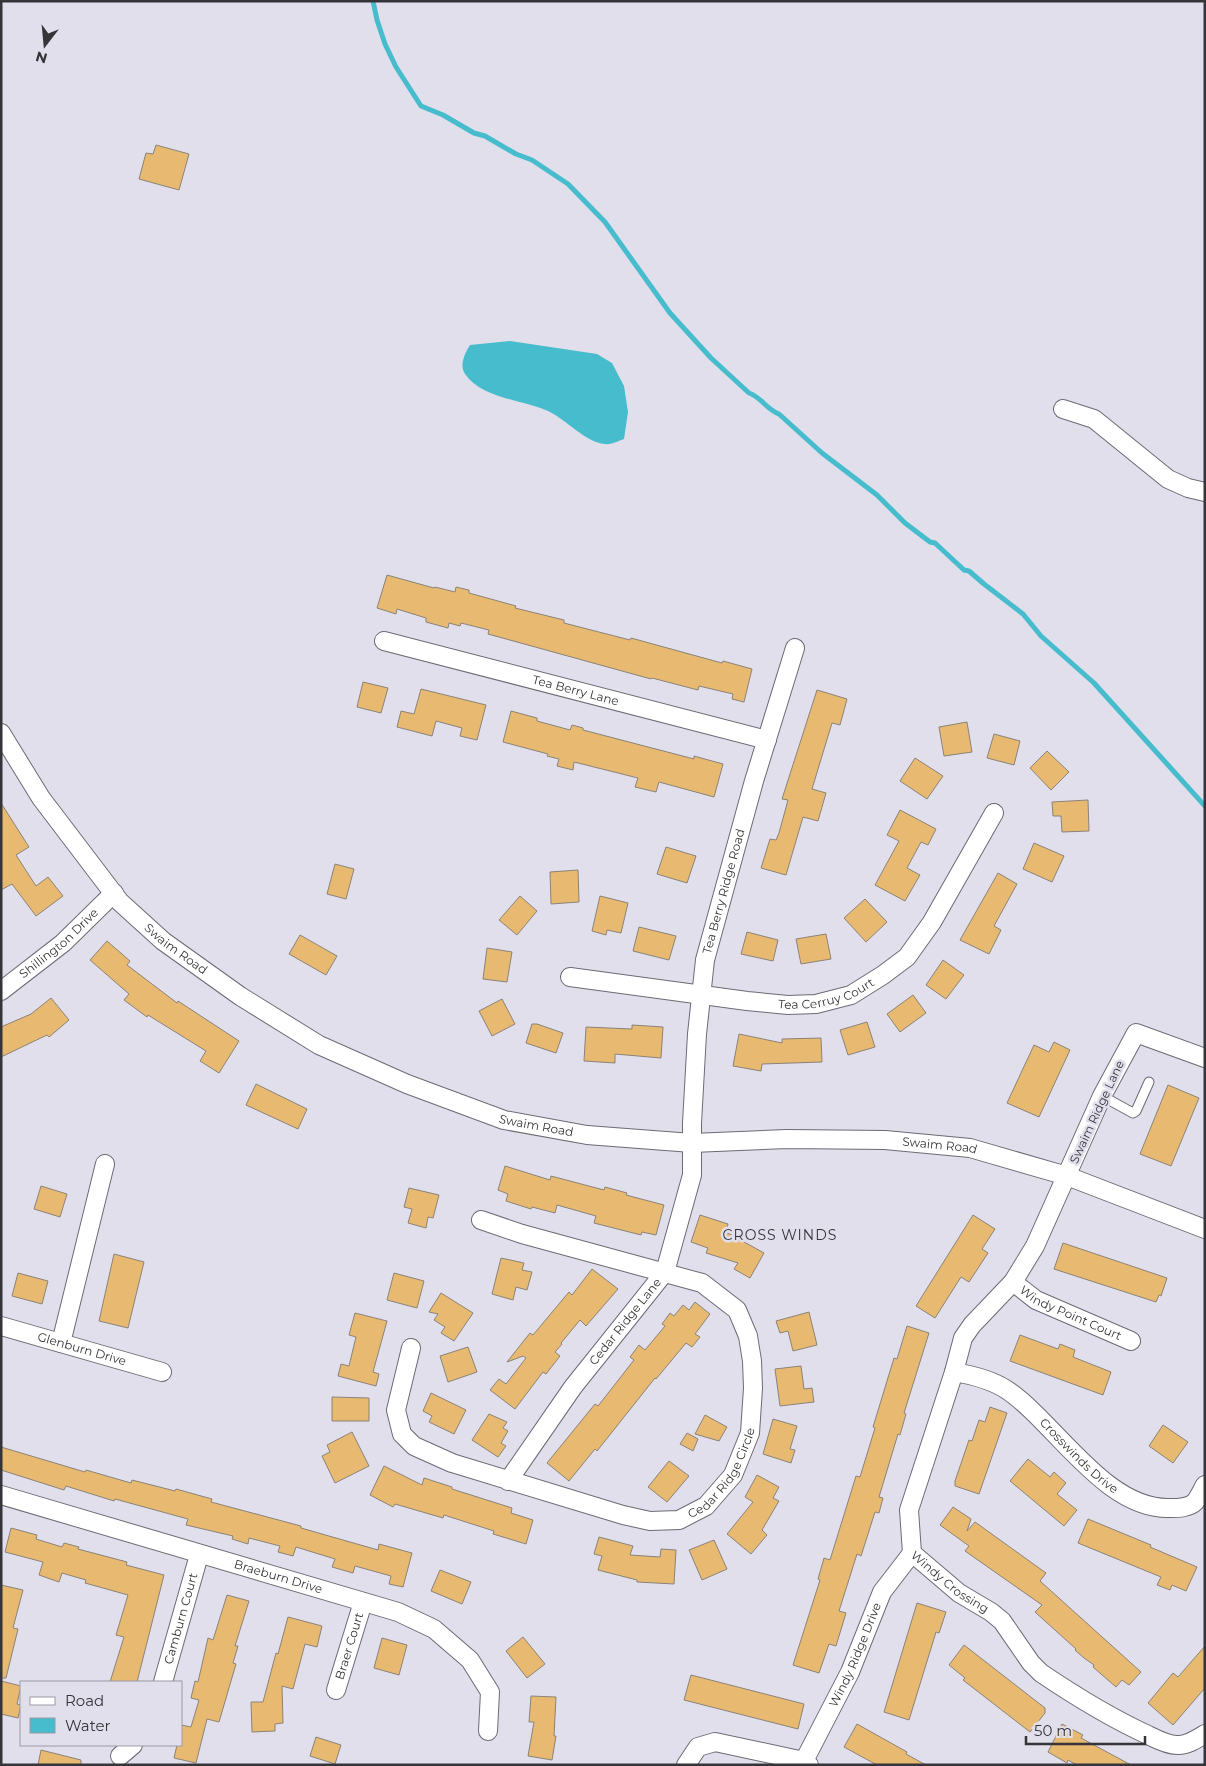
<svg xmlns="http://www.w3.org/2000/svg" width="1206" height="1766" viewBox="0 0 1206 1766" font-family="Montserrat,sans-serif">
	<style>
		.water { fill: #46bccc }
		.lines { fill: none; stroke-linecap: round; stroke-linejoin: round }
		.stream { stroke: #46bccc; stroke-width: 5 }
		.building { fill: #e8b970; stroke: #8a8379 }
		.lane-casing { stroke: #6c6a75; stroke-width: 11 }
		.street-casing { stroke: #6c6a75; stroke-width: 20 }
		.lane { stroke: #fff; stroke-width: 9 }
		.street { stroke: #fff; stroke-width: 18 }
		.labels { text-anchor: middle; stroke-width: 5; stroke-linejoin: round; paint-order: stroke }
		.street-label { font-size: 12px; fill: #353439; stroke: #e1dfeb }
		.neighbourhood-label { font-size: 14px; letter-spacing: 1px; fill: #353439; stroke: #e1dfeb }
	</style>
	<rect width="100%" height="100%" fill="#e1dfeb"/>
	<!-- water -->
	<path class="water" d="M510,341L597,354L612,363L624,386L628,412L624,439C618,441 611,445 605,444C586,443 566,419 548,411C523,400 481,398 465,374C459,365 465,353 470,345Z"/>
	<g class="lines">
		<!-- stream -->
		<path class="stream" d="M373,1L377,20L385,44L396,67L421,106L443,115L474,133L485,136L516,154L532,160L568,184L605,222L670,313L711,358L749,393C761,397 767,410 779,414L822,453L877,495L905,523L930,542L935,543L964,570L969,571L984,584L1023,614L1041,636L1094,683L1205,806"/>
	</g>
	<!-- building -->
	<path class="building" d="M156,145L189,154L179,190L139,179L146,153L153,154Z
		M387,575L434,588L435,587L455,592L456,587L469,590V593L516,606L515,608L564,620V623L630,640L631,638L722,663L723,661L752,669L744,702L732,699L733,694L699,686L698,690L652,678L651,679L488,634L489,630L461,623L460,626L449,623L448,628L426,622V618L397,609L396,614L377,608Z
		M363,682L388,688L381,713L357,707Z
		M421,689L486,705L477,740L460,736L462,728L436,721L432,736L397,727L401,711L414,714Z
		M817,690L847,699L840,725L832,723L812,789L826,793L818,821L803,817L786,875L761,868L770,839L776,840L779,833L788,800L782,799Z
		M511,711L537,718V721L570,730L572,725L583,728V730L694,759V756L723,764L714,797L659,782L656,792L635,787L638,778L574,762L573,770L557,766L559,759L547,756L548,754L503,742Z
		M967,722L972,752L944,756L939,727Z
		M994,734L1020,741L1014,765L987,758Z
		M1047,751L1069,772L1051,790L1030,768Z
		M915,758L943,776L927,799L900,781Z
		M1088,800L1089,831L1062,832L1061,816H1053L1052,802Z
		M1,803L29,847L16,855L36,886L48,877L63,896L36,916L12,884L1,890Z
		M900,810L936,829L928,845L921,842L907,868L920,875L905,901L875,885L899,841L887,835Z
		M1034,843L1064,856L1052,882L1023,869Z
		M666,847L696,856L687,883L657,874Z
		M335,864L354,869L346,899L327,894Z
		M578,870L579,902L551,904L550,872Z
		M998,873L1017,884L994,926L1001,930L989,954L960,940Z
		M520,896L537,911L517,935L499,920Z
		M600,896L628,903L621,933L607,930L606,935L592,931Z
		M865,899L887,922L866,942L844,918Z
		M639,927L676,936L669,960L633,951Z
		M747,932L778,940L773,961L741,954Z
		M826,934L831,959L801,964L796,939Z
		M300,935L337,956L326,975L289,954Z
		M107,941L130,961L127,965L177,1003L178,1001L239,1041L219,1073L200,1061L206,1051L148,1015L147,1017L124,1000L129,994L90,960Z
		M487,948L512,952L507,982L483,979Z
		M943,960L964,975L946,999L926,985Z
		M913,995L926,1013L900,1032L887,1014Z
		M51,998L69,1020L49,1037L47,1035L1,1057V1027L31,1014Z
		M502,999L515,1024L492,1036L479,1011Z
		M867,1022L875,1047L848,1055L840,1030Z
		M532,1024H537L563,1033L556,1053L526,1043Z
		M632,1025L663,1027L661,1058L615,1054V1063L584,1061L586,1027L632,1029Z
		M739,1034L782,1043V1039L821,1038L822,1062L762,1064L761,1071L733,1066Z
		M1054,1042L1070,1050L1039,1117L1007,1103L1034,1045L1049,1052Z
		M256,1084L307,1109L298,1129L246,1105Z
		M1168,1085L1199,1098L1171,1166L1140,1154Z
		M505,1166L550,1180L551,1176L604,1190L605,1187L627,1193L626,1195L664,1205L656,1235L642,1232L641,1235L594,1223L596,1216L557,1205L555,1213L532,1207L531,1209L506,1201L508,1194L498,1190Z
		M41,1186L67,1194L60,1217L34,1209Z
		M409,1188L439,1195L433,1218L428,1217L426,1228L408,1223L412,1209L404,1207Z
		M700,1215L728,1224L726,1232L764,1253L750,1278L734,1269L738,1263L706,1253L708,1248L691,1242Z
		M973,1215L995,1229L982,1249L988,1253L969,1282L961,1277L935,1318L916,1306Z
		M1063,1243L1167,1278L1161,1296L1159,1295L1156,1302L1054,1269Z
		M114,1254L144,1262L128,1328L99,1321Z
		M501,1258L524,1263L522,1270L532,1272L527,1290L516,1287L513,1300L492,1294Z
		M592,1269L618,1289L586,1326L580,1320L561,1343L562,1344L555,1352L560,1356L546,1374L543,1372L515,1409L490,1390L499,1379L506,1384L526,1358L523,1356L507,1362L530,1333L533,1335L569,1292L572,1295Z
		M18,1273L48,1281L42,1304L12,1296Z
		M394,1273L424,1281L417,1308L387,1300Z
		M441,1293L473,1313L454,1341L441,1333L445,1327L434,1320L438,1314L429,1312Z
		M695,1302L710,1314L695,1334L700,1337L692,1347L686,1343L656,1379L655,1378L597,1451L595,1449L569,1481L547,1463L595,1404L598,1406L634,1360L630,1357L639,1345L645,1350L665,1326L662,1324L670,1313L674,1316L683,1305L689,1310Z
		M809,1312L817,1345L793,1351L788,1331L780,1333L776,1321Z
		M355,1313L387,1321L373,1372L379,1374L376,1386L338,1376L341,1364L349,1366L356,1337L349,1335Z
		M907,1326L929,1333L904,1413L906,1414L900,1435L898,1434L879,1497L883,1498L879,1513L875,1512L861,1556L857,1554L839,1611L846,1613L836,1646L829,1644L819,1673L793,1665L820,1580L818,1579L824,1558L830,1560L856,1476L860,1477L875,1428L873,1427L894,1358L897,1359Z
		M1020,1335L1058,1349L1060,1344L1075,1350L1073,1357L1111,1372L1103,1395L1010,1361Z
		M468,1347L477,1372L448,1382L440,1356Z
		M801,1366L804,1389L812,1388L814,1402L780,1406L775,1369Z
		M431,1393L466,1410L454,1434L429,1422L432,1416L423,1411Z
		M332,1397L369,1398V1421H332Z
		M990,1407L1007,1413L979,1494L955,1486V1481L969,1440L972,1441L979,1420L985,1422Z
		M489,1414L507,1422L503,1428L508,1431L501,1443L506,1446L498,1457L472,1440Z
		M705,1415L727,1427L719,1441L695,1434Z
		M773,1419L797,1426L790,1449L795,1450L791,1463L763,1454Z
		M1163,1425L1188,1442L1173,1463L1149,1446Z
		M352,1432L369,1466L335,1483L322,1456L330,1452L327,1445Z
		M687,1433L698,1439L693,1451L680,1444Z
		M1,1447L85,1472L86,1470L131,1483L132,1480L175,1491L176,1489L212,1499L211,1502L301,1526V1528L378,1550L379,1544L412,1553L403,1587L389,1584L391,1576L355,1566L353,1573L332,1567L335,1559L296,1547L293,1556L278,1552L280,1546L249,1538L248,1544L232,1539L233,1536L186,1525L188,1519L115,1499L114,1501L66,1486L64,1490L1,1470Z
		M1028,1459L1050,1477L1054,1472L1066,1483L1057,1494L1077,1510L1064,1526L1010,1481Z
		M669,1461L689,1476L667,1502L648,1487Z
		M384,1466L422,1485L424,1478L452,1487V1489L512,1508L511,1513L533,1520L526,1544L493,1534L494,1531L444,1515L443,1518L395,1504L393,1507L370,1495Z
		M757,1475L779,1487L773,1498L779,1501L762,1530L767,1535L751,1554L727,1534L753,1502L745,1497Z
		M953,1507L971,1519L967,1531L975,1522L1046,1573L1040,1581L1141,1672L1129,1685L1122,1680L1116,1687L1093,1667L1094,1665L1084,1658L1075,1650L1076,1649L1035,1612L1042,1605L965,1551L969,1546L940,1525Z
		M1088,1519L1151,1545L1150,1547L1197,1567L1186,1591L1172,1585L1170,1590L1157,1585L1161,1577L1078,1543Z
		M11,1528L37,1535L36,1539L62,1547L64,1543L79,1547L78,1549L127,1562L126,1565L164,1575L137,1682H110L124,1637L116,1635L128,1595L85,1583L86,1580L62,1573L59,1582L39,1575L43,1562L5,1552Z
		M599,1537L633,1546L630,1555L660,1557L661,1549L676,1550L674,1584L637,1582V1580L598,1570L602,1556L594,1554Z
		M714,1540L727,1569L702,1580L689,1550Z
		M440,1570L471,1582L462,1604L431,1591Z
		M1,1585L23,1590L13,1628L18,1629L6,1678H1Z
		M227,1595L249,1601L235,1646H238L233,1663L236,1664L219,1722L207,1719L196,1763L174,1758L177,1745H181V1725L191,1727L199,1700L191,1698L195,1681L198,1682L208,1638L213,1640Z
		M917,1603L946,1612L939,1633L936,1632L909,1720L884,1712Z
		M288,1617L322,1626L317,1647L305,1644L293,1689L282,1686L283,1723L275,1724V1731L252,1732L251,1702H263L276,1653L278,1654Z
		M523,1637L545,1664L527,1678L506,1651Z
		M382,1638L407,1645L399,1675L374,1668Z
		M964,1645L1045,1708V1713L1030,1732L963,1680L965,1678L949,1665Z
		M1205,1646V1688L1173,1725L1148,1703L1173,1673L1178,1677Z
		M691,1675L804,1704L798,1729L684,1700Z
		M1,1681L21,1686L17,1704L21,1705L18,1718L1,1714Z
		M531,1696L556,1697L554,1736H556L552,1760L528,1756L534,1722H529Z
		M857,1724L907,1752L906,1754L926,1765H877L844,1747Z
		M1062,1724L1083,1735L1081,1738L1131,1765H1077L1068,1760L1067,1763L1048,1752Z
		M316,1737L341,1745L335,1764L310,1756Z
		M41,1750L81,1760V1765H38Z"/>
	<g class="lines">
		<defs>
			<path id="lane" d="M1102,1096L1133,1113L1136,1111L1149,1082"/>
			<g id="street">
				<path d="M1063,409L1094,419L1168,479L1188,488L1205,492"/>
				<path id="s1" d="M384,641L767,740"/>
				<path id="s2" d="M1,733L41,798L120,902L163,941L240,996L319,1045L407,1084L504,1120L587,1135L692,1143L787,1139L885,1140L970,1148L1067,1176L1205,1229"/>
				<path id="s3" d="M570,977L747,1001L788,1005L816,1004L851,995L883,975L907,957L932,922L994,813"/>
				<path id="s4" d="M1,991L63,943L114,893"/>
				<path id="s5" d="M1205,1058L1136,1033L1102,1096L1035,1246L1013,1282L972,1325L963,1338L954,1372L909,1510L912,1553L959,1593L991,1612L1002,1621L1031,1663L1041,1673C1075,1696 1111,1718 1148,1735C1156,1739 1167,1745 1177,1745C1186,1746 1197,1739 1205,1734"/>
				<path id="s6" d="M1013,1282L1036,1300L1131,1341"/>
				<path id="s7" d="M1,1326L162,1372"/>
				<path d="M61,1343L105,1164"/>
				<path id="s8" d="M411,1348L396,1410L402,1434L414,1446L452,1463L623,1515L650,1521L679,1520L706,1506L733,1475L750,1433L753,1388L752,1361L748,1336L737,1310L702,1283L522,1234L481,1220"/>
				<path id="s9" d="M954,1372C972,1375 992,1380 1007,1390C1056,1423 1105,1510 1170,1508C1178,1508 1189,1508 1195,1502C1199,1497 1202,1490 1205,1485"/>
				<path id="s10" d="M508,1481L573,1387L665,1272L692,1175V1123L697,1034L705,960L754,781L795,648"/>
				<path id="s11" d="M1,1495L398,1612L434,1629L470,1660L490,1692L488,1731"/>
				<path id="s12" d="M163,1682L199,1555"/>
				<path id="s13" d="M336,1690L363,1602"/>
				<path d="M120,1756L133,1745"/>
				<path id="s14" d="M804,1761L850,1672L882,1592L912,1553"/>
				<path d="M686,1765L698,1747L715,1742L804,1761L809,1765"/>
			</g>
		</defs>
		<!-- lane casing -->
		<use href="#lane" class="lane-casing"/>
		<!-- street casing -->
		<use href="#street" class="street-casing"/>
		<!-- lane -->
		<use href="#lane" class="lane"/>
		<!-- street -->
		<use href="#street" class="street"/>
	</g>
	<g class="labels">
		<!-- street labels -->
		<g class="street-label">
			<text dy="4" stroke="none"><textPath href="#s1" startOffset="198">Tea Berry Lane</textPath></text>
			<text dy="4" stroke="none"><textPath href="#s10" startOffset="649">Tea Berry Ridge Road</textPath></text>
			<text dy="4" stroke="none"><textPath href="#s4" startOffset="75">Shillington Drive</textPath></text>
			<text dy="4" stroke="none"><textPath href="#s2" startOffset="280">Swaim Road</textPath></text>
			<text dy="4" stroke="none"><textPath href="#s3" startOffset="260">Tea Cerruy Court</textPath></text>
			<text transform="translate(1097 1112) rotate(-65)" y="4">Swaim Ridge Lane</text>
			<text dy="4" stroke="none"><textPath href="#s2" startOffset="685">Swaim Road</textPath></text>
			<text dy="4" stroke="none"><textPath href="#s2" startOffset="1090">Swaim Road</textPath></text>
			<text dy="4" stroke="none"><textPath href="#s6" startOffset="66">Windy Point Court</textPath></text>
			<text dy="4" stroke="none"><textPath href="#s10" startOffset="198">Cedar Ridge Lane</textPath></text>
			<text dy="4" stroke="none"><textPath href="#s7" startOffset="84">Glenburn Drive</textPath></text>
			<text dy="4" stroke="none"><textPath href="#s9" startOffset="154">Crosswinds Drive</textPath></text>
			<text dy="4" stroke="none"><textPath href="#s8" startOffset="449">Cedar Ridge Circle</textPath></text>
			<text dy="4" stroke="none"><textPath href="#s11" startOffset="289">Braeburn Drive</textPath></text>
			<text dy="4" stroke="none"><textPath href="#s5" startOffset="698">Windy Crossing</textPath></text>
			<text dy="4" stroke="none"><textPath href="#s12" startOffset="66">Camburn Court</textPath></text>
			<text dy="4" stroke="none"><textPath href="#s13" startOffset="46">Braer Court</textPath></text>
			<text dy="4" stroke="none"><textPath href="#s14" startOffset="118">Windy Ridge Drive</textPath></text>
		</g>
		<!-- neighbourhood labels -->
		<g class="neighbourhood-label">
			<text x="780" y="1240">CROSS WINDS</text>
		</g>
	</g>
	<!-- border -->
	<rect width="1206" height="1766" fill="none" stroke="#353439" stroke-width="5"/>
	<!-- legend -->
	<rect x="20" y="1681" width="162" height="65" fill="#e1dfeb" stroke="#9c9ba4"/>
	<rect x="30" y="1697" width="25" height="8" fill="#ffffff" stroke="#9c9ba4"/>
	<text x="65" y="1706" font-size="15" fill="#353439">Road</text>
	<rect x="30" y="1718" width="25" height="15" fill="#46bccc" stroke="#9c9ba4"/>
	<text x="65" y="1731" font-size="15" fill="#353439">Water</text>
	<!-- north arrow -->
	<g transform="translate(45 45) rotate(196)" stroke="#e1dfeb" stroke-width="4" paint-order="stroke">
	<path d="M0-4L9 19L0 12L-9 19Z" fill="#353439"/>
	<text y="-8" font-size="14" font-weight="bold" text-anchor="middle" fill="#353439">N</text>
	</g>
	<!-- scale -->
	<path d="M1026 1736v8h119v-8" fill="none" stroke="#353439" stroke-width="2.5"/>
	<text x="1034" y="1736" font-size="15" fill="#353439" stroke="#e1dfeb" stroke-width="4" paint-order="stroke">50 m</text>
</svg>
